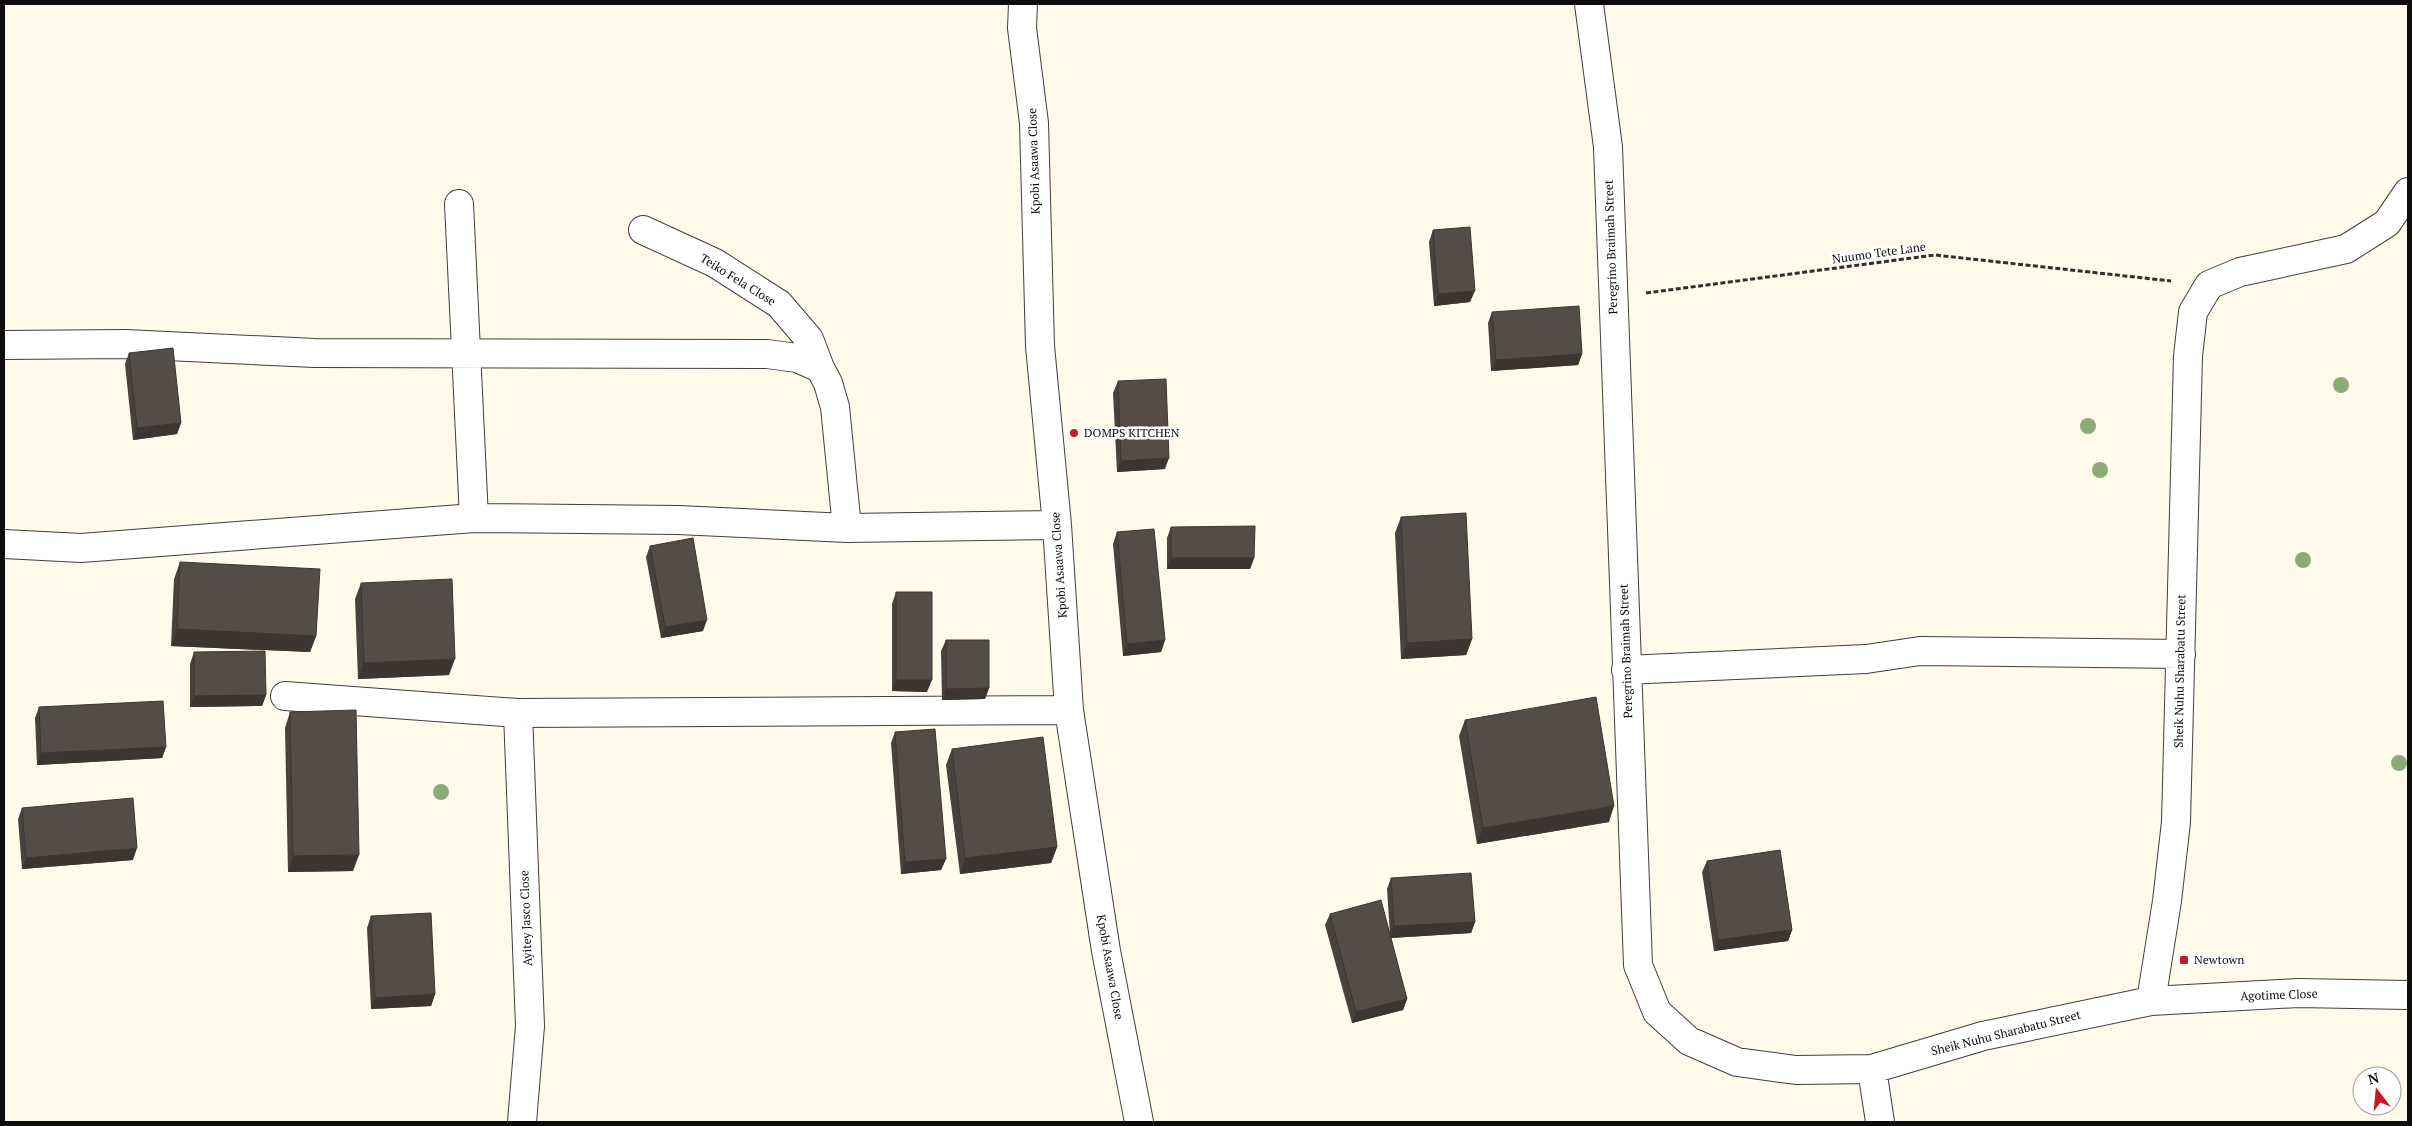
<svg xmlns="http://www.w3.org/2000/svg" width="2412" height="1126" viewBox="0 0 2412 1126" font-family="'PT Serif',serif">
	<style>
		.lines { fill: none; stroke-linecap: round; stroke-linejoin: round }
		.minor-casing { stroke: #3f3f3f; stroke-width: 30 }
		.path { stroke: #2e2e2e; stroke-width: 3; stroke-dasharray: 5 2.5; stroke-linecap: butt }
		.minor { stroke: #fff; stroke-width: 28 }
		.tree { fill: #8aaa76 }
		.wall { fill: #49413d }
		.shaded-wall { fill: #3c3532 }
		.building { fill: #554c47; stroke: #3c3532 }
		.poi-dot { fill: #c71828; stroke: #fff; stroke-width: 2 }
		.labels { text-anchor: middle; stroke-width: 5; stroke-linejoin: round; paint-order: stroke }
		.street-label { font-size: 12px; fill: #0c0c0c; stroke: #fff }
		.poi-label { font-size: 12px; fill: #0c0c0c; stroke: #fff; text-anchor: start }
	</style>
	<rect width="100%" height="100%" fill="#fffaea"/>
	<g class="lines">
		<defs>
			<path id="minor" d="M1023,4L1022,28L1034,123L1040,346L1057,525L1069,710L1106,951L1139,1122
				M1589,4L1608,147L1638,965L1657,1012L1689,1041L1737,1062L1796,1070L1872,1069L1983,1036L2151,1001L2167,901L2176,822L2188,356L2193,312L2209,285L2240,272L2346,249L2387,223L2408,192
				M459,204L474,518
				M643,230L715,263L779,304L809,339L820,368L828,383L835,407L847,528
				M4,345L125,344L315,353L767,354L797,358L820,368
				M4,544L81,548L474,518L678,520L847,528L1057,525
				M1626,670L1866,659L1920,651L2181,654
				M285,696L518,713L1069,710
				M518,713L530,1026L522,1122
				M2151,1001L2298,993L2408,995
				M1872,1069L1880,1122"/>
		</defs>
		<!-- minor casing -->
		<use href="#minor" class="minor-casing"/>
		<!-- path -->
		<path class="path" d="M1646,293L1935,255L2171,281"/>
		<!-- minor -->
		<use href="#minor" class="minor"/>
	</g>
	<!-- trees -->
	<g class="tree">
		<circle cx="2341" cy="385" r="8"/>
		<circle cx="2088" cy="426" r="8"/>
		<circle cx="2100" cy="470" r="8"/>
		<circle cx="2303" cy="560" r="8"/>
		<circle cx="2399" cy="763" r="8"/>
		<circle cx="441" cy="792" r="8"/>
	</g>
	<!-- wall -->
	<path class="wall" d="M1433,230L1470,302L1434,306L1429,242Z
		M1492,312L1582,354L1578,365L1491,371L1488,323Z
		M129,353L181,423L177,434L133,440L125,364Z
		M1118,381L1165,469L1117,472L1113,393Z
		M1401,517L1472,639L1466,655L1401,659L1395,533Z
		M1171,527L1254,558L1250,569H1167V538Z
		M1117,532L1165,640L1161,652L1123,656L1113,544Z
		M650,546L703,631L661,638L646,557Z
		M180,562L316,636L310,652L171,646L174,579Z
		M361,583L449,675L358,679L355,599Z
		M896,592L927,692L892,691V604Z
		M946,640L989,688L985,699L942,700L941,651Z
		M194,652L266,695L262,706L190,707V664Z
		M39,707L166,747L162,758L37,765L35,718Z
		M290,712L353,871L288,872L285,728Z
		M1465,720L1609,822L1477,844L1459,736Z
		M895,732L946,859L941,870L901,874L891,743Z
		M952,749L1057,847L1051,863L960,874L946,765Z
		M22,808L133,860L22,869L18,819Z
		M1707,861L1792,930L1788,941L1714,951L1702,872Z
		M1391,878L1475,922L1471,933L1391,938L1407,999L1403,1010L1352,1023L1325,925L1330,914L1390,935L1387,889Z
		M371,916L435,994L431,1006L371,1009L367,928Z"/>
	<!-- shaded-wall -->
	<path class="shaded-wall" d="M1475,291L1470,302L1434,306L1438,294Z
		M1582,354L1578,365L1491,371L1496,360Z
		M181,423L177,434L133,440L137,428Z
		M1169,458L1165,469L1117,472L1121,461Z
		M1171,558H1254L1250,569H1167Z
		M707,620L703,631L661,638L665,627Z
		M177,629L316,636L310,652L171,646Z
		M1472,639L1466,655L1401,659L1407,643Z
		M1165,640L1161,652L1123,656L1127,644Z
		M455,659L449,675L358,679L364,663Z
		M896,680H932L927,692L892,691Z
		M989,688L985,699L942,700L946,689Z
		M266,695L262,706L190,707L194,696Z
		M166,747L162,758L37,765L41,753Z
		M1614,806L1609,822L1477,844L1483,828Z
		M1057,847L1051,863L960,874L965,858Z
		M137,848L133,860L22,869L26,858Z
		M359,855L353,871L288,872L293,856Z
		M946,859L941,870L901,874L905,862Z
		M1475,922L1471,933L1390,938L1394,926Z
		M1792,930L1788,941L1714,951L1718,940Z
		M435,994L431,1006L371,1009L375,998Z
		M1407,999L1403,1010L1352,1023L1356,1012Z"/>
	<!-- building -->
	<path class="building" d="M1470,227L1475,291L1438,294L1433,230Z
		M1579,306L1582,354L1496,360L1492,312Z
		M173,348L181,423L137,428L129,353Z
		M1166,379L1169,458L1121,461L1118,381Z
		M1466,513L1472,639L1407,643L1401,517Z
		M1255,526L1254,558H1171V527Z
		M1154,529L1165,640L1127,644L1117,532Z
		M693,538L707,620L665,627L650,546Z
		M180,562L320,569L316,636L177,629Z
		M452,579L455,659L364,663L361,583Z
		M896,592H932V680H896Z
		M946,640H989V688L946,689Z
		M265,651L266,695L194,696V652Z
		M1596,697L1614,806L1483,828L1465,720Z
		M163,701L166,747L41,753L39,707Z
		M356,710L359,855L293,856L290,712Z
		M935,729L946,859L905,862L895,732Z
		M1043,737L1057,847L965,858L952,749Z
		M133,798L137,848L26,858L22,808Z
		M1780,850L1792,930L1718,940L1707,861Z
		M1471,873L1475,922L1394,926L1391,878Z
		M1381,900L1407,999L1356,1012L1330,914Z
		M431,913L435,994L375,998L371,916Z"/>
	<!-- markers -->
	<g class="poi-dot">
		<circle cx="1074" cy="433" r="5"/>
		<rect x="2179" y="955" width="10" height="10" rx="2.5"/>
	</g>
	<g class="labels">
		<!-- street labels -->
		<g class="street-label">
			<text transform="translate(1034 161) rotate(-92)" y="4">Kpobi Asaawa Close</text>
			<text transform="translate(1611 247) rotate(-92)" y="4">Peregrino Braimah Street</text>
			<text transform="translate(1879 253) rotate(-8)" y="4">Nuumo Tete Lane</text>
			<text transform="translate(738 280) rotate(32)" y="4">Teiko Fela Close</text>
			<text transform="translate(1059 565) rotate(-94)" y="4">Kpobi Asaawa Close</text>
			<text transform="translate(1626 651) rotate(-92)" y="4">Peregrino Braimah Street</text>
			<text transform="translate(2180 671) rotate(-89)" y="4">Sheik Nuhu Sharabatu Street</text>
			<text transform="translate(526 918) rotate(-92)" y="4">Ayitey Jasco Close</text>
			<text transform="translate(1110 967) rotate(80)" y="4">Kpobi Asaawa Close</text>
			<text transform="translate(2279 995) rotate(-2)" y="4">Agotime Close</text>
			<text transform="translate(2006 1033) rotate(-14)" y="4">Sheik Nuhu Sharabatu Street</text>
		</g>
		<!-- poi labels -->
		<g class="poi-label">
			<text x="1084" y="437">DOMPS KITCHEN</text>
			<text x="2194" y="964">Newtown</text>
		</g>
	</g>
	<!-- border -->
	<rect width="2412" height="1126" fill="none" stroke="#0c0c0c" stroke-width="10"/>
	<!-- north arrow -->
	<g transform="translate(2377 1091) rotate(344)"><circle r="24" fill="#ffffff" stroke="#9e9e9e"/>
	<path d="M0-4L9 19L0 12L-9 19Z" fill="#c71828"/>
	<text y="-8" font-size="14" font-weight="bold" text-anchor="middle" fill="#0c0c0c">N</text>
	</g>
</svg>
